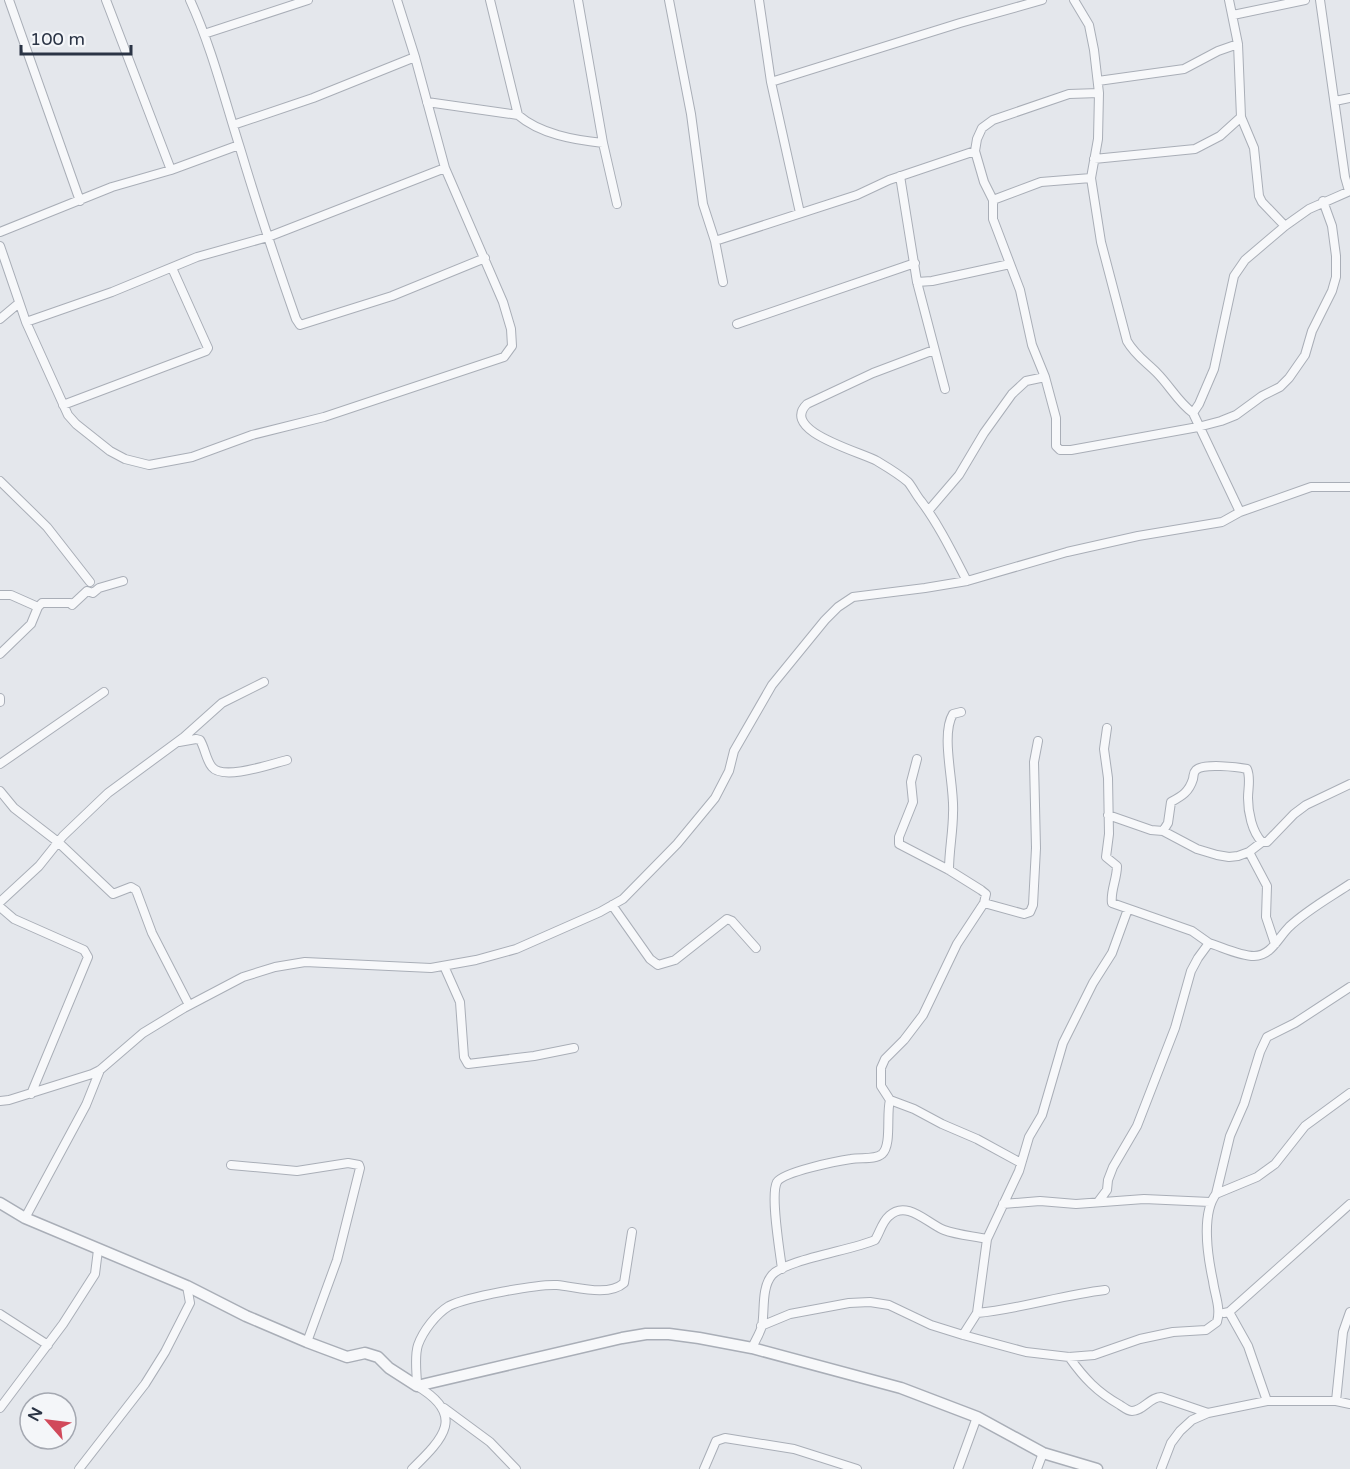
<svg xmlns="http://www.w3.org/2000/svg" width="1350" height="1469" viewBox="0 0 1350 1469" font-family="'Varela Round',sans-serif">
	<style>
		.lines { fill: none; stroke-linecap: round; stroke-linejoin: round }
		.minor-casing { stroke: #a9aeb7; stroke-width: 10 }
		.tertiary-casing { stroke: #a9aeb7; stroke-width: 13 }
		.minor { stroke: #f7f8fa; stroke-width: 8 }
		.tertiary { stroke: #f7f8fa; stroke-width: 10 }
	</style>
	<rect width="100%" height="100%" fill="#e4e7ec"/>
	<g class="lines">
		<defs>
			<path id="minor" d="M9,0L80,201
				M106,0L171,170
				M190,0C212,48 224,98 240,148C257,205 276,262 296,319L300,325L392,296L485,258
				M490,0L518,115
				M578,0L603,143L617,204
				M669,0L691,114L703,204L715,241L723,282
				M759,0L771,82L800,213
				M1074,0L1089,25L1094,50L1099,93L1098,139L1091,178L1101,242L1127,341C1135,355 1146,362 1157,373C1170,386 1178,402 1193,413L1240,512
				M1229,0L1238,44L1241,117L1254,148L1259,196L1262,202L1285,226
				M1320,0L1345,177L1349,191
				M1233,15L1305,0
				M204,34L308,0
				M1098,81L1184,69L1218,51L1238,44
				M771,82L960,23L1042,0
				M1099,93L1069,94L993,120L982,128L977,139L975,151L984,182L993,200V219L1020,290L1032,345L1045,377L1056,418V446L1060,450H1071L1198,427L1221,421L1236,415L1262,396L1280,387L1289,378L1305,355L1312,331L1332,291L1336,277V256L1332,226L1323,201
				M1335,101L1350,98
				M427,102L518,115C540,134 574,140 603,143
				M233,125L313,98L415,57
				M1094,159L1195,149L1220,136L1241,117
				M900,176L917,282L945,389
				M993,200L1041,182L1091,178
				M0,232L112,187L171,170L239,145
				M715,241L857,195L889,180L975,151
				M0,246L26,322L68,415L76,424L110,451L125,459L149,465L192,457L252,435L324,417L504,357L512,346L511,329L503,302L445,168L415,57L397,0
				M917,282L932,281L1010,264
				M0,319L19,303
				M26,322L112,292L197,257L268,237L445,168
				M737,324L915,263
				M934,350L873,373L807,404C779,431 861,452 877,461C887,467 899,474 908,482C913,488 916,495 921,501C939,525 953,554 967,581
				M63,405L206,351L208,348L203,337L172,268
				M1193,413L1199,404L1214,369L1234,276L1245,260L1285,226L1309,209L1350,191
				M0,481L47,527L90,582
				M929,510L959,475L984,433L1012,394L1026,381L1045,377
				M0,595H11L38,607
				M0,654L31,624L38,607L42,603H70L72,605L87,591L93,593L99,588L123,581
				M0,698V702
				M179,742L196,739L200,740C205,748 206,760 212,767C223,781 271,764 287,760
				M0,764L104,692
				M0,791L14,808L58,842L113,894L131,887L136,890L152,933L189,1005
				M1108,815L1151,830L1163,831L1197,849L1217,855L1229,857L1238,856L1249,852L1262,842H1267L1294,814L1306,805L1350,784
				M1163,831L1168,823L1171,802C1182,796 1189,792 1193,779C1194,774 1193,773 1196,770C1203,763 1238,767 1247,769C1251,778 1248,788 1248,798C1248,812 1252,832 1262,842
				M1249,852L1267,886L1266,917L1275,944
				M949,870C949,850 953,832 953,813C955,786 940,735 953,714L961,712
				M0,902L39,866L63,836L108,793L184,737L222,703L264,682
				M984,903L1024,914L1030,912L1033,905L1036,848L1034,762L1038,741
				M612,905L650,959L658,965L675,960L727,919L732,921L756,948
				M0,907L14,919L84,950L88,957L31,1094
				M1209,943C1222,947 1240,956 1254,956C1271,956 1278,938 1289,927C1307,910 1329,898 1350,884
				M444,966L460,1002L464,1057L468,1064L534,1056L574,1048
				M890,1100L914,1109L942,1124L977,1139L1021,1163
				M0,1101L9,1100L92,1074L100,1070L143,1033L184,1008L243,977L275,967L305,962L431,968L476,960L516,949L600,912L623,899L677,844L715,798L729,771L734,751L772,685L825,620L838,607L853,597L925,588L967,581L1067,552L1138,536L1222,522L1240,512L1311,487H1350
				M231,1165L297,1171L348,1163L359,1165L360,1168L337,1260L307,1342
				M1216,1194L1257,1177L1275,1164L1305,1126L1350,1093
				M1098,1202L1107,1190L1108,1180L1113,1167L1137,1126L1175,1028L1191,971L1198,958L1209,943L1192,931L1112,903C1110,892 1117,879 1117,866L1106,857L1109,834L1108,778L1104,749L1107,728
				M1003,1204L1040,1201L1076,1204L1144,1199L1210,1202
				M25,1218L86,1105L100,1070
				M782,1269C780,1252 770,1195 777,1182C783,1172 837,1161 851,1159C860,1157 875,1160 882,1154C892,1145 886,1114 890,1100L881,1086V1068L885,1059L904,1040L923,1015L957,944L984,903L986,894L981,890L949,870L899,844V837L913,802L911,782L917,759
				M1229,1312L1350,1204
				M977,1313C1020,1309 1062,1295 1105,1290
				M1224,1313L1229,1312L1248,1346L1267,1401
				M0,1314L48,1345
				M761,1326L790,1314L849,1303L870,1302L889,1305L931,1325L963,1335L1026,1352L1069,1357L1094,1355L1140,1339L1173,1332L1206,1330L1217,1322C1221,1308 1215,1296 1213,1281C1208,1258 1201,1214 1216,1194L1230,1136L1244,1104L1260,1052L1267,1037L1295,1023L1350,987
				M963,1335L977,1313L987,1239L1019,1171L1029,1137L1042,1115L1063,1043L1093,983L1112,953L1128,909
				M752,1348C755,1341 760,1333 762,1326C765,1311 761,1288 772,1275C785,1260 853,1250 875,1240C880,1232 882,1222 889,1216C907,1199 928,1224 944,1230C957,1235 973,1236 987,1239
				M1069,1357C1084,1378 1097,1392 1120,1405C1123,1407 1128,1411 1132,1411C1143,1411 1150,1397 1161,1397L1208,1413
				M1336,1401L1343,1332L1350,1312
				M0,1408L63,1324L95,1274L98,1250
				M444,1408L490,1442L516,1469
				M79,1469L145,1384L165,1352L190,1303L187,1286
				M412,1469C444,1438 466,1415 417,1386C417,1374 414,1357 418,1345C423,1331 436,1314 449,1306C467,1297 537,1284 557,1285C577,1287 608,1297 624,1283L632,1232
				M704,1469L716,1441L725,1438L794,1449L857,1469
				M958,1469L977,1417
				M1037,1469L1043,1453
				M1161,1469L1171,1443L1180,1431L1192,1420L1208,1413L1267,1401H1336L1350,1404"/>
			<path id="tertiary" d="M0,1203L25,1218L187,1286L246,1316L307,1342L347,1357L365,1353L378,1357L389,1368L417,1386L622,1338L646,1334H669L699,1338L752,1348L901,1388L977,1417L1043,1453L1097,1469"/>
		</defs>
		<!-- minor casing -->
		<use href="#minor" class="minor-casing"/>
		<!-- tertiary casing -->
		<use href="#tertiary" class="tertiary-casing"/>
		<!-- minor -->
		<use href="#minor" class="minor"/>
		<!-- tertiary -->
		<use href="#tertiary" class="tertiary"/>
	</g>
	<!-- north arrow -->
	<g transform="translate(48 1421) rotate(298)"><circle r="28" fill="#f4f6f9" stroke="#a4a8b1" stroke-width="1.5"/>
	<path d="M0-4.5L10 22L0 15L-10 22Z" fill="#d1495b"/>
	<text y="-9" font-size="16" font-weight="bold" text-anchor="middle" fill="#2b3445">N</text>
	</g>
	<!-- scale -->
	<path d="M21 45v9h110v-9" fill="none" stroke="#2b3445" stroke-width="3"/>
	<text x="30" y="45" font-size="18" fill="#2b3445" stroke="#f4f6f9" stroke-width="4.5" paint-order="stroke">100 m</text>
</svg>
